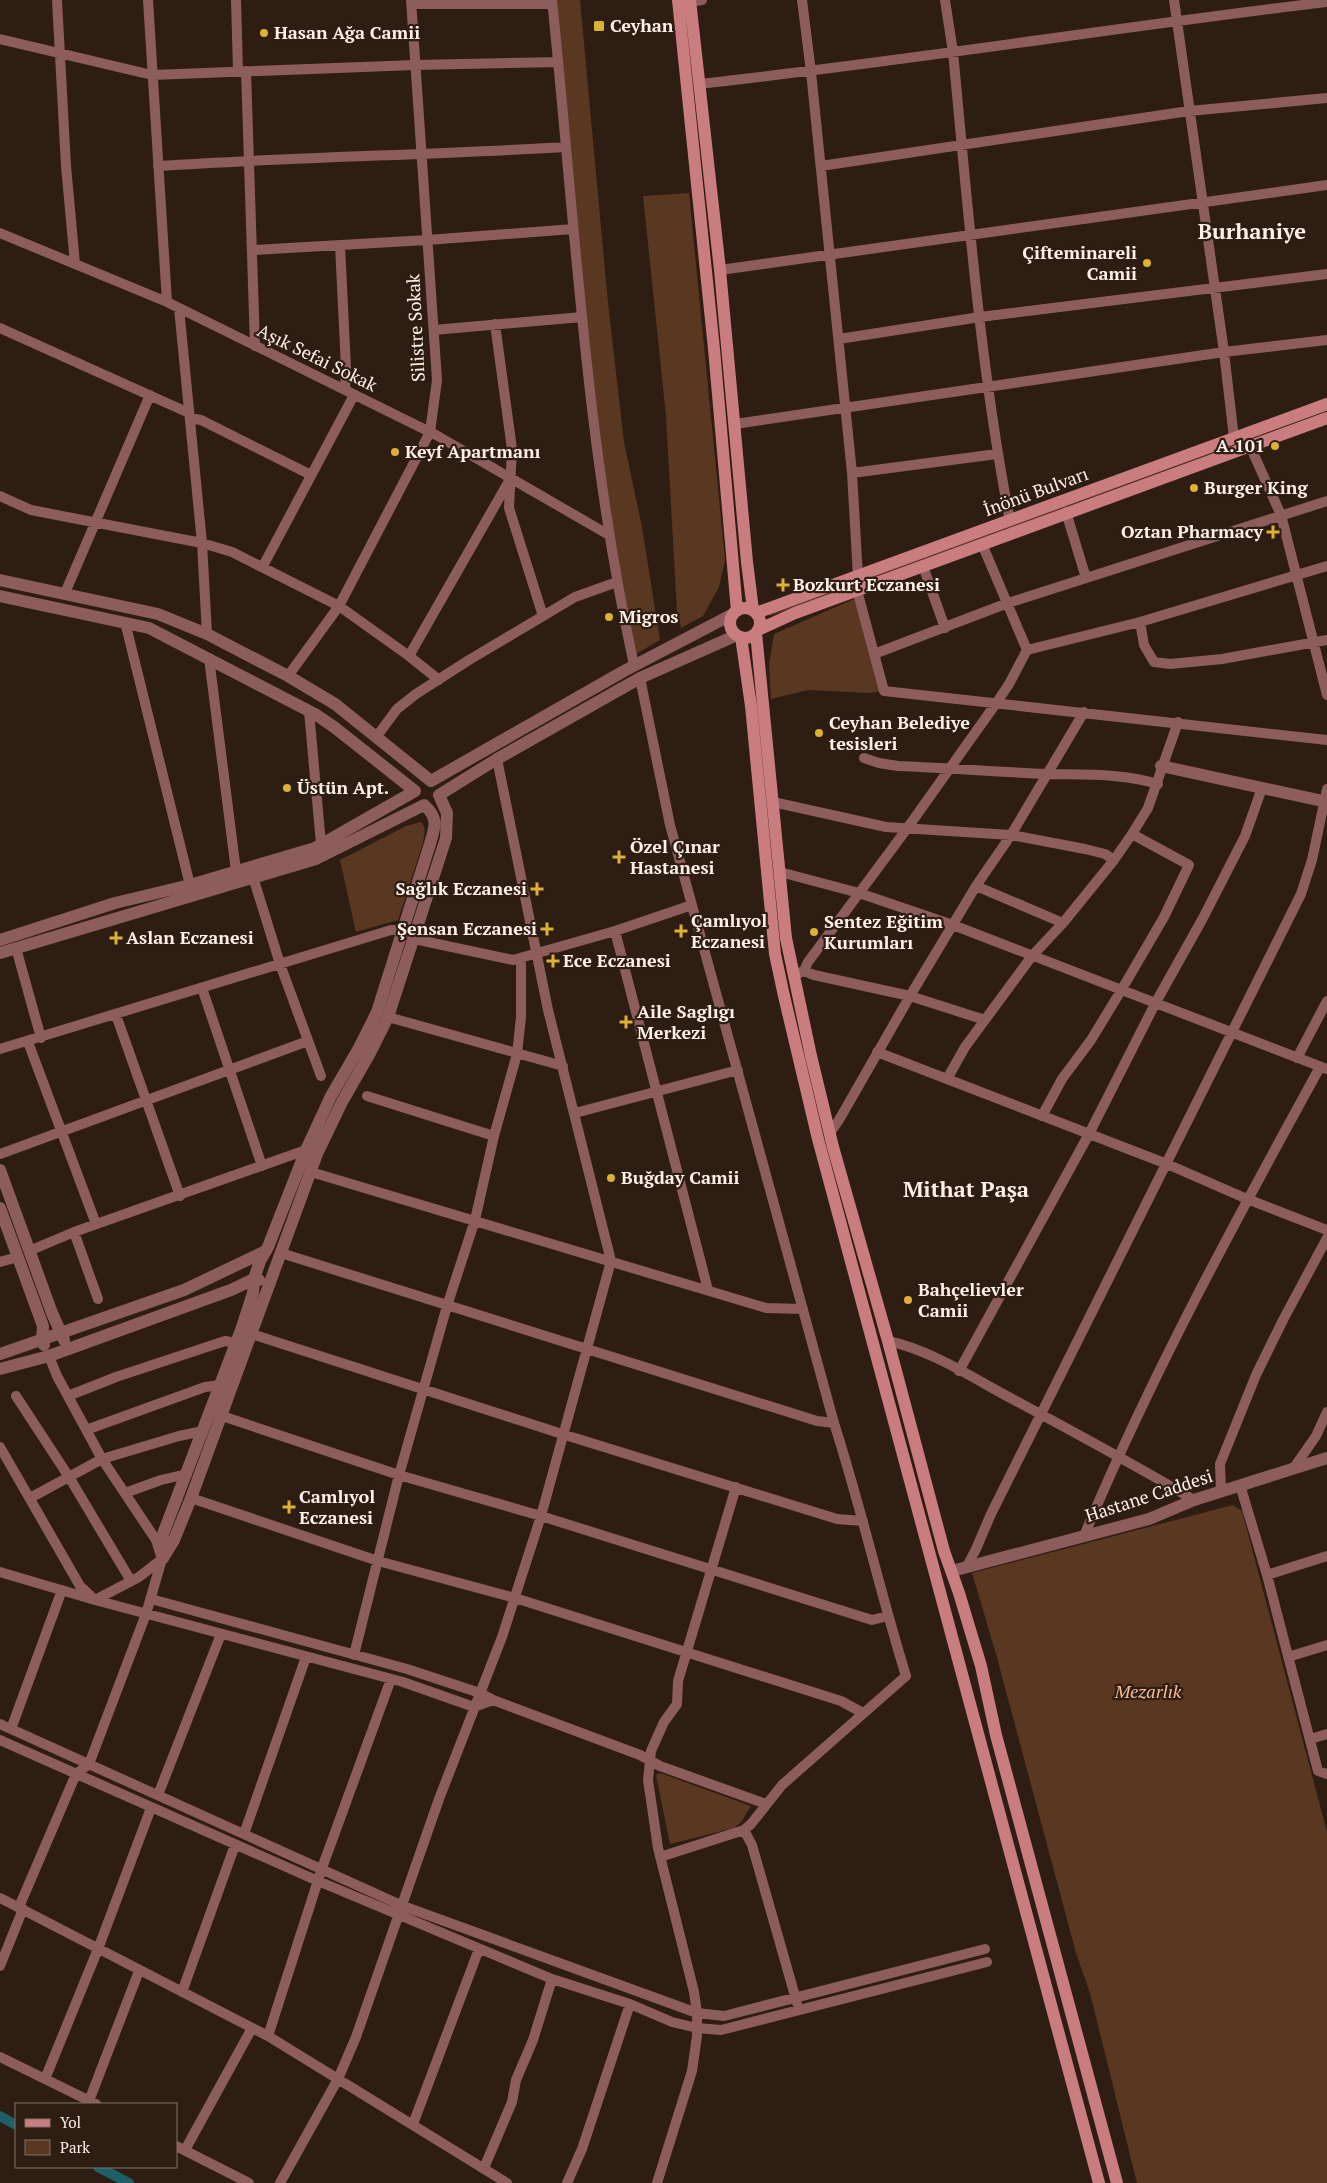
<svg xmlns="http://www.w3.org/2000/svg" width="1327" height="2183" viewBox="0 0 1327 2183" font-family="'PT Serif',serif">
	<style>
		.green { fill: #5a3720 }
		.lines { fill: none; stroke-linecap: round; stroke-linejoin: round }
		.canal { stroke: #1f6068; stroke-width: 10 }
		.minor { stroke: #8d5c5d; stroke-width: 10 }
		.tertiary { stroke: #8d5c5d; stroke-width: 12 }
		.secondary { stroke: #ca7d7f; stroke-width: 12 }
		.poi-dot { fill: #ddb133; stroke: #2e1d12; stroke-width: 2 }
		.labels { text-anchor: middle; stroke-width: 4.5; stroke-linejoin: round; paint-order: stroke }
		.poi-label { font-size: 18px; font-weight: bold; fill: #fdf1e9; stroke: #2e1d12; text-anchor: start }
		.street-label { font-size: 18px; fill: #fdf1e9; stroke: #2e1d12 }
		.park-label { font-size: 18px; font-style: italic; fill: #fabb94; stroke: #2e1d12 }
		.district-label { font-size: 22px; font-weight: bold; fill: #fdf1e9; stroke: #2e1d12 }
	</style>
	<rect width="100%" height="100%" fill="#2e1d12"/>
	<!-- green -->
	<path class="green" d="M552,0H580L608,303L624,442L642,527L660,640L636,654L612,558Z
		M689,193L725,560L719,587L703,616L681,628L677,612L666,416L643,196Z
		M1327,409V411L770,616L769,614Z
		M854,599L864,620L884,691L869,693L808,690L771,699L769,664L774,634Z
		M421,822C427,828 424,835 423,843L398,920L356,932L340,860L406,826Z
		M1233,1505L1242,1511L1327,1832V2183H1137L1090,1993L1076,1953L996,1654L972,1573Z
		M659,1773L663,1774L751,1806L741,1822L734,1828L670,1844L656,1775Z"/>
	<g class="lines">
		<!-- canal -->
		<path class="canal" d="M0,2116L16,2125
			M98,2167L129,2183"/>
		<!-- minor -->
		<path class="minor" d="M57,0L66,166L75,264
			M148,0L167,302
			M236,0L238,71
			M552,0C575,222 586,446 634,665
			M802,0L811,72L852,473L858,577
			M945,0L953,52C968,209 980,366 1010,521
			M1174,0L1224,352L1234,438
			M690,2L702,0
			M412,4H552
			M0,39L152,75L415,65L558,62
			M246,71L255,346
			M699,84C909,61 1117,27 1327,2
			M158,166C294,157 430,155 565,147
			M821,166L1189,111L1327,98
			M0,233L167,302L436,435L609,535
			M340,245L346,368L345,390
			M252,250L427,240L573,229
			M720,270L1327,185
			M179,308L202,543L207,634
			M495,324L512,449L509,508L543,616
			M0,328L189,413
			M434,330L582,317
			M839,339L980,317L1327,274
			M190,418L201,420L311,475
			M735,424L1224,352L1327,340
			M1250,446L1281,515L1327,695
			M852,473L997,454
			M0,496L31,510L202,543L232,552L339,606L409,656L439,680
			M1066,512L1086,578
			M263,566L354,395
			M923,566L945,628
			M857,590L884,691L1327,740
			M65,593L150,395
			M125,622L190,885
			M1140,622L1144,645L1154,662L1170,664L1222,659L1327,640
			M1027,650L1140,622L1327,566
			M874,654L1008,603L1327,501
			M409,656L509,481
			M209,658L236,871
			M288,676L339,606L430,432L437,380L411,0
			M640,678L670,825L834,1423C861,1507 880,1592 906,1676L782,1785L751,1824L744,1830L660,1857
			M309,711L321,844
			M377,736L397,709L416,694L469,660L575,597L617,582
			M864,758L879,763L898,766C948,768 998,772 1048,774C1085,775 1121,773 1158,784
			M773,802L886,827L1011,835L1085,849L1105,854L1114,860
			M780,872L859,893L953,925L1327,1069
			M253,877L280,964L321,1076
			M976,886L1063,923
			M615,931L708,1290
			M414,939L513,960L615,931L692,905
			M16,948L41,1038
			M804,971L814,975L910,996L985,1020
			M794,975L804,971L808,962L906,830L997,702L1009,684L1027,650L982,544
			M202,988L262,1166
			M116,1015L180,1196
			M388,1017L563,1066
			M28,1042L96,1224
			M0,1049L391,930H403
			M877,1052L1167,1164L1247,1199L1327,1230
			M1297,1058L1327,1001
			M947,1079L965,1047L1032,956L1063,923L1114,860L1132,834L1148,808L1178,722
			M367,1096L494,1136
			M575,1113L738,1070
			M1042,1116L1062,1079L1091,1040L1122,989L1164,917L1189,865L1132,834
			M830,1133L839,1120L910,996L976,886L1011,835L1084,712
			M0,1154L308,1041
			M311,1172L766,1308L803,1309
			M74,1232L98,1299
			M29,1251L74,1232L306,1150
			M281,1253L817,1421L834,1423
			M0,1262L18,1257
			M252,1334L562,1434L837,1519L863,1521
			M888,1341C930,1350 968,1375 1005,1395C1068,1429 1132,1463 1194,1500
			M959,1371L1089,1134L1156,1002L1203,918L1245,836L1262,788
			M16,1396L69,1477L131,1581
			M68,1396L116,1377L225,1341L236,1343
			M222,1416L399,1475L541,1516L872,1620L888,1616
			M86,1430L205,1387L220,1385
			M0,1447L80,1586L95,1600L403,1682L474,1707L493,1700
			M1293,1469L1316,1436L1327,1412
			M1240,1485L1267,1575L1318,1771L1327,1774
			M1221,1492L1220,1464L1256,1375L1283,1320L1327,1238
			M125,1493L161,1480L187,1474
			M30,1498L102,1459L179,1436L203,1431
			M191,1498L378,1561L515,1598L841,1701L863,1713
			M1084,1536C1151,1375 1236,1220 1320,1067
			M966,1568L976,1549L991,1514L1301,894L1312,860L1327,789
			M0,1572L95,1600L139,1577L162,1559
			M1267,1575L1327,1556
			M151,1599L407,1669L480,1693L493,1700L640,1755L660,1766L766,1804
			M354,1655L399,1475L447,1306L475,1220L494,1136L517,1054L521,1017V958
			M1288,1657L1327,1645
			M0,1724L403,1906L697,2013L724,2016L985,1949
			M11,1729L62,1590
			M1310,1739L1327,1734
			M0,1740L318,1881L552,1979L630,2004L672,2022L697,2028L721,2030L987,1962
			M158,1795L221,1634
			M744,1830L752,1845L797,2003
			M244,1834L306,1657
			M0,1898L268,2036L507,2183
			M19,1907L76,1774L89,1764L146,1614L162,1559L156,1540L102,1459L57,1376L49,1356
			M0,1966L23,1909
			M182,1992L235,1845
			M268,2036L322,1868L391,1679
			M0,2057L96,2104
			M45,2079L98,1949L151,1808
			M89,2101L139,1971
			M413,2124L479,1949
			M176,2146L249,2183
			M185,2150L252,2028
			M484,2168L512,2102L516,2080L533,2040L552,1979
			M280,2183L338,2079L356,2037L439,1799L502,1637L541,1516L611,1261L548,1010L497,759
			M567,2183L582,2149L630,2004
			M657,2183L692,2071L697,2036V2013L694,1992L658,1848L648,1780L651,1751L664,1722L677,1704L678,1681L736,1487"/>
		<!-- tertiary -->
		<path class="tertiary" d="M0,580L158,614L207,634L288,676L335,704L431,781L624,671L733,614
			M0,596L149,628L315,714L334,727L415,791L315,848L190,885L115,903L0,940
			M1161,766L1327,802
			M0,953L316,859L424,805C439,818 435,827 430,844L377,1012L359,1048L331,1096L306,1150L268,1247L260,1261L254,1279L253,1293L241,1330L163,1534L162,1559
			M0,1170L52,1313L64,1340
			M0,1208L43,1326L42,1340L44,1345
			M0,1354L184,1290L266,1251
			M0,1369L49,1356L231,1290L254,1279L259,1280
			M163,1558L174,1540L191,1498L317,1154L342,1102L370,1053L388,1017L446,838L447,813L439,795L497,759L640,678L737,635
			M952,1571L1149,1519L1194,1500L1327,1458"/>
		<!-- secondary -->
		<path class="secondary" d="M678,0L714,349L737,611
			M690,0L720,270L747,562L753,610
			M730 623a15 15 0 1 1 30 0a15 15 0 1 1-30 0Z
			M756,613L1327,404
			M758,630L795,613L1327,418
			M756,633L786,938L811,1056L833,1147L888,1341L944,1551L959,1593L981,1666L996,1735L1117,2183
			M741,637L751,706L775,954L784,996L818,1139L1099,2183"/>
	</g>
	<!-- markers -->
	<g class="poi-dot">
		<rect x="593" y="20" width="12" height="12" rx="2.5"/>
		<circle cx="264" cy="33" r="5"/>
		<circle cx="1147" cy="263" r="5"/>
		<circle cx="1275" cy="446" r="5"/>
		<circle cx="395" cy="452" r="5"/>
		<circle cx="1194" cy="488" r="5"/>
		<path d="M1270.5 524.5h5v5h5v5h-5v5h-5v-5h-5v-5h5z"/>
		<path d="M780.5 577.5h5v5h5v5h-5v5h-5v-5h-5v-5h5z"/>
		<circle cx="609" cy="617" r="5"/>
		<circle cx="819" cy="733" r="5"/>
		<circle cx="287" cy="788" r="5"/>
		<path d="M616.5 849.5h5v5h5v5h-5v5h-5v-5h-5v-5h5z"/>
		<path d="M534.5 881.5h5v5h5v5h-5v5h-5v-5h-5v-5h5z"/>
		<path d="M544.5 921.5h5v5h5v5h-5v5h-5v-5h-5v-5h5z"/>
		<path d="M678.5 923.5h5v5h5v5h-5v5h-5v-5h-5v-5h5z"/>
		<circle cx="814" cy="932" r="5"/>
		<path d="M113.5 930.5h5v5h5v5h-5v5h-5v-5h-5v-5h5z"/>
		<path d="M550.5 953.5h5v5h5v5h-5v5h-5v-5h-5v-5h5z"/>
		<path d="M623.5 1014.5h5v5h5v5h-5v5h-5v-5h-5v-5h5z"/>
		<circle cx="611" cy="1178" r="5"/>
		<circle cx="908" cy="1300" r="5"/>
		<path d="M286.5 1499.5h5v5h5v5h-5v5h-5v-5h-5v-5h5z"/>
	</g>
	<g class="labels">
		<!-- poi labels -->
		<g class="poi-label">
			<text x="610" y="32">Ceyhan</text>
			<text x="274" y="39">Hasan Ağa Camii</text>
			<text x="1137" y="259" text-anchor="end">Çifteminareli<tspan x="1137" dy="21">Camii</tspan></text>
			<text x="1265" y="452" text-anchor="end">A.101</text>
			<text x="405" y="458">Keyf Apartmanı</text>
			<text x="1204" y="494">Burger King</text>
			<text x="1263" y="538" text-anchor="end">Oztan Pharmacy</text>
			<text x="793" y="591">Bozkurt Eczanesi</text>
			<text x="619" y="623">Migros</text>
			<text x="829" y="729">Ceyhan Belediye<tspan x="829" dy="21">tesisleri</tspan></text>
			<text x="297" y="794">Üstün Apt.</text>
			<text x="630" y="853">Özel Çınar<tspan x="630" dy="21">Hastanesi</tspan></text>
			<text x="527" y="895" text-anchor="end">Sağlık Eczanesi</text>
			<text x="691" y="927">Çamlıyol<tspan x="691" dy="21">Eczanesi</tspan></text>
			<text x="824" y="928">Sentez Eğitim<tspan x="824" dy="21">Kurumları</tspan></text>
			<text x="537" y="935" text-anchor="end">Şensan Eczanesi</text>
			<text x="126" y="944">Aslan Eczanesi</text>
			<text x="563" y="967">Ece Eczanesi</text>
			<text x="637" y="1018">Aile Saglıgı<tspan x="637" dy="21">Merkezi</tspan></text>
			<text x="621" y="1184">Buğday Camii</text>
			<text x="918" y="1296">Bahçelievler<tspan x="918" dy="21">Camii</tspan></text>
			<text x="299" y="1503">Camlıyol<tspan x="299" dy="21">Eczanesi</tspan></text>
		</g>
		<!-- street labels -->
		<g class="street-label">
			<text transform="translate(416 328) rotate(-93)" y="6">Silistre Sokak</text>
			<text transform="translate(317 358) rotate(26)" y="6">Aşık Sefai Sokak</text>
			<text transform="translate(1036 492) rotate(-20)" y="6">İnönü Bulvarı</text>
			<text transform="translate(1149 1496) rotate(-18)" y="6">Hastane Caddesi</text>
		</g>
		<!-- park labels -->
		<g class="park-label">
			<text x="1148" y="1698">Mezarlık</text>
		</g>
		<!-- district labels -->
		<g class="district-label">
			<text x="1252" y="239">Burhaniye</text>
			<text x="966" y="1197">Mithat Paşa</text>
		</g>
	</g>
	<!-- legend -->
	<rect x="15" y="2103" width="162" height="65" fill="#2e1d12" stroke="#817268"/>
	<rect x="25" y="2119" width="25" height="8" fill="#ca7d7f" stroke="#817268"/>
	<text x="60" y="2128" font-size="15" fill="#fdf1e9">Yol</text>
	<rect x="25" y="2140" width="25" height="15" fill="#5a3720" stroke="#817268"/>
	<text x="60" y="2153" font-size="15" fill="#fdf1e9">Park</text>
</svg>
